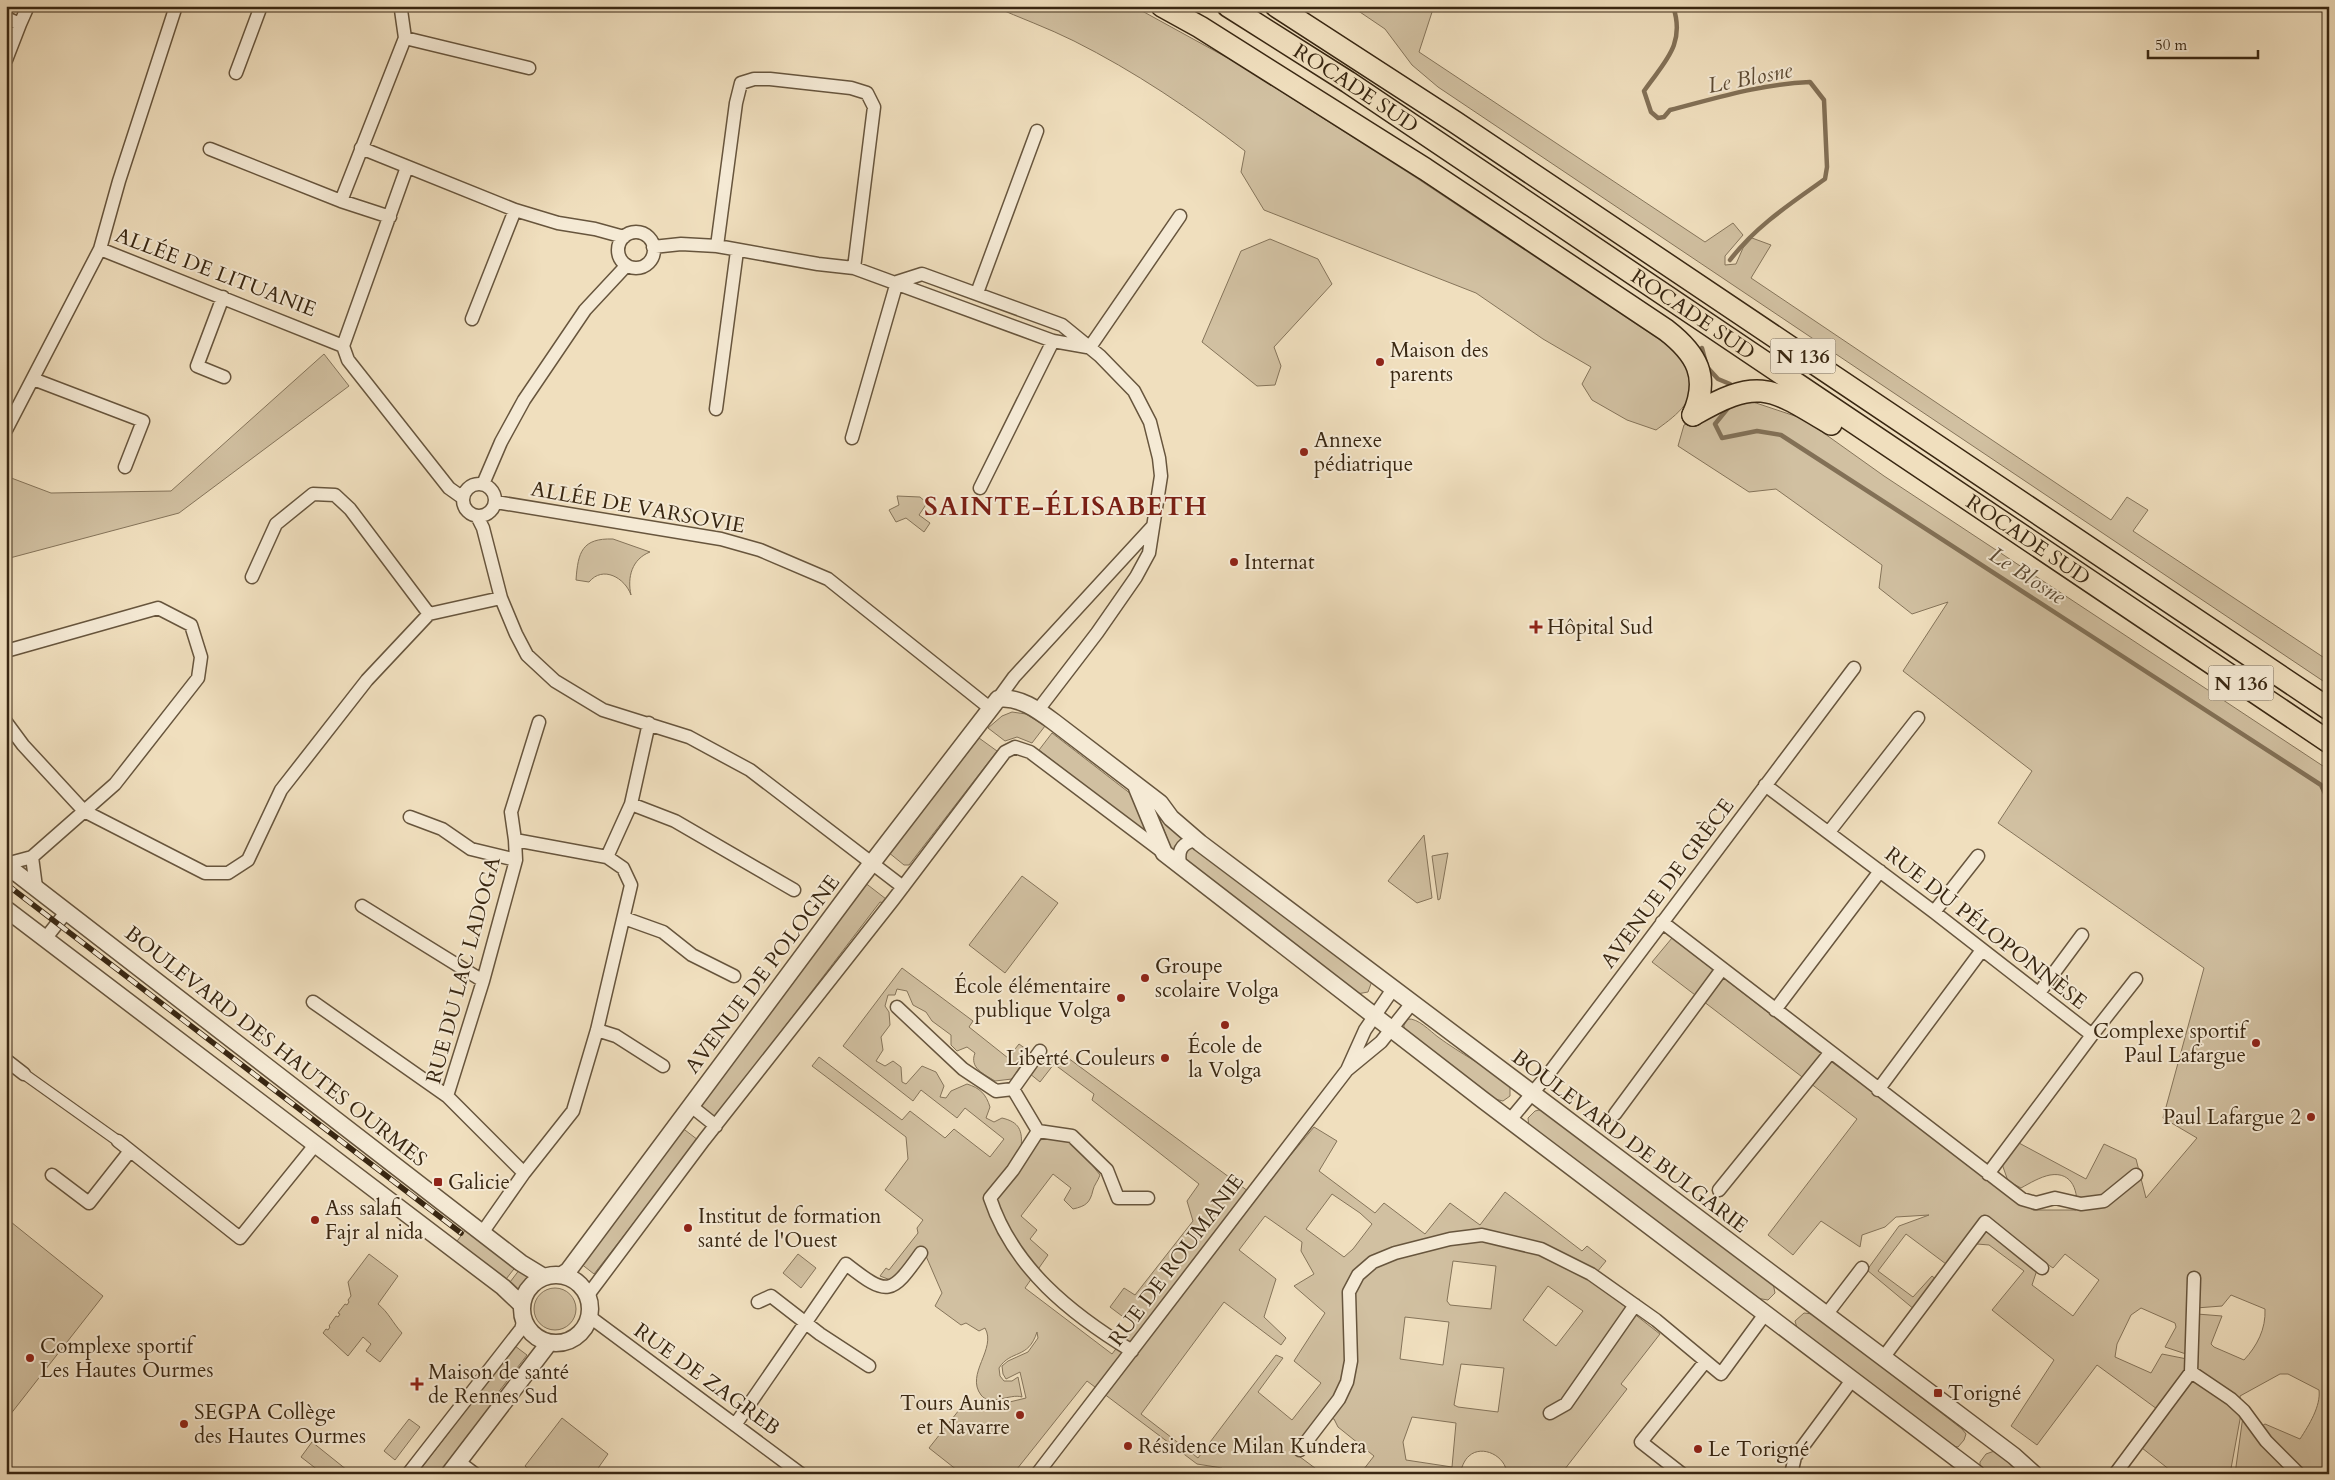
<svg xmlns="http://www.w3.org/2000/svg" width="2335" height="1480" viewBox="0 0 2335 1480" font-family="Cardo,serif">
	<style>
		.green { fill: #d1c0a1; stroke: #85745a; fill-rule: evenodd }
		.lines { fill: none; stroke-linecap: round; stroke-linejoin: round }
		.stream { stroke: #827056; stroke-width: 4.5 }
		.pedestrian-casing { stroke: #67553d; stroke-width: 12 }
		.minor-casing { stroke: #67553d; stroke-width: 15 }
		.tertiary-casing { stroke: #67553d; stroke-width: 19 }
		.trunk-casing { stroke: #392712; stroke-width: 24 }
		.pedestrian { stroke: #f5ead5; stroke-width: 10 }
		.minor { stroke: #f5ead5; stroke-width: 12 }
		.tertiary { stroke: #f5ead5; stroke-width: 16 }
		.trunk { stroke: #f0dfbe; stroke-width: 21 }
		.rail-casing { stroke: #392712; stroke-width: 5.5 }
		.rail { stroke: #f5ead5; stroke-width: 4; stroke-dasharray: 11; stroke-linecap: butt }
		.poi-dot { fill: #8f2418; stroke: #f5ead5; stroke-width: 2 }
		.labels { text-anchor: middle; stroke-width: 4; stroke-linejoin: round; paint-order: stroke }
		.shield { fill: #f5ead5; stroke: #71624c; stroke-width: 1 }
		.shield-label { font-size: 20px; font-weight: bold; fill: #392712 }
		.street-label { font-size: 21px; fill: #392712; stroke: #f5ead5 }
		.poi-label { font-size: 21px; fill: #392712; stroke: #f5ead5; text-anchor: start }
		.water-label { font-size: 22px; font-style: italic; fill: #5d4b34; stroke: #f5ead5 }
		.district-label { font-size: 26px; font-weight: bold; letter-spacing: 1px; fill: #7a1f14; stroke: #f5ead5 }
	</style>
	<rect width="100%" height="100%" fill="#f0dfbe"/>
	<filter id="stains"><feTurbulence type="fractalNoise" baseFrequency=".004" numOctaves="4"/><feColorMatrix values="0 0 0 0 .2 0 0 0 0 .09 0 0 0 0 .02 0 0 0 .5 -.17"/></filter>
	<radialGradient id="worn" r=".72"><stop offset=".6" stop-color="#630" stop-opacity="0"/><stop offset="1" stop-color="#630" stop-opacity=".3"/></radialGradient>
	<!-- green -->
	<path class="green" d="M993,6H1133L1235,62L1415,177L1675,350C1680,359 1687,368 1691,378C1698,401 1671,419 1656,430L1627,420L1592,400L1582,384L1591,367L1543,339L1476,293L1264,210L1241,172L1245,151C1192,110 1134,71 1074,41C1048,28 1020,18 993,6Z
		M1351,6H1434L1419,52L1705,242L1733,223L1743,235L1725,256V265L1736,264L1743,248L1752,238L1771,245L1751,278L2111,520L2127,497L2148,510L2133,531L2329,661V685L1438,87L1412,65L1385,29Z
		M1270,239L1318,259L1332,284L1274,347L1281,366L1275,385L1257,386L1202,342L1241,251Z
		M324,354L349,386L179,513L6,559V476L51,493L171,491Z
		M1750,401L1804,419L1884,476L2329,770V1471L2324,1474H2302L2260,1427L2265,1424L2300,1439C2309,1425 2321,1406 2319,1390L2288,1374H2280L2240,1396L2241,1414L2230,1474H2175L2142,1448L2190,1378L2197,1314L2222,1316L2211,1344L2214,1347L2244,1360C2257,1346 2266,1329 2265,1309L2231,1295L2222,1306L2196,1308L2186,1354L2165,1347L2176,1327L2175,1323L2141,1308L2131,1315L2117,1344L2115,1357L2151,1373L2162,1354L2187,1359L2186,1370L2157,1409L2097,1365L2037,1445L2011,1426L2054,1360L1992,1310L2024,1271L1989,1245L1965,1243L1946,1264L1906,1234L1878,1271L1913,1297L1932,1276L1938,1281L1915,1310L1867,1270L1899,1226L1929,1215L1896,1217L1885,1227L1862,1235L1860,1247L1821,1221L1793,1255L1768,1235L1857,1119L1652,962L1672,938L1833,1063L2033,1210H2076C2079,1193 2073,1171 2050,1175C2040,1177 2030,1183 2021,1188L2008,1181L2002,1164L2019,1143L2086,1179L2104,1144L2136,1159L2146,1198L2197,1138L2163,1118L2204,968L1998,823L2032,771L1903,671L1948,602L1912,614L1879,588L1882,565L1776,489L1749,492L1678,446L1684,425L1699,417ZM2065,1254L2099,1280L2073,1316L2032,1285L2038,1267L2047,1264L2053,1268Z
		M897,496L920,497L927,503L919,515L930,523L924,532L906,518L896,522L889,510L899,505Z
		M613,539L650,552C632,559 627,577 631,595C625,578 603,565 589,582L576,580C578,552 582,538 613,539Z
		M1012,712L1026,714L1045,726L1032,743L1017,737L1005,741L988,728L1002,716Z
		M1052,733L1140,801L1149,835L1039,750Z
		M979,738L997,751L909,865H904L888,852L899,836L904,835Z
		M1156,810L1187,838L1173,853Z
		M1424,835L1432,898L1417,903L1388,881Z
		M1195,845L1372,981L1368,992L1357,994L1185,862V851Z
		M1448,853L1440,899L1438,900L1432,856Z
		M1022,876L1058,903L1005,973L969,945Z
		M864,882L886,899L884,903L880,902L715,1118L698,1105L863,888Z
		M902,968L973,1021L969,1027L1008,1058L1019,1044L1030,1052L1012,1079L995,1081C984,1074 969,1068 975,1053L967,1047L957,1051L951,1045V1035L932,1021L926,1012L913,1005L907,991L897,989L895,995H888L885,1006L889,1012L890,1025L881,1037L883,1050L876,1061L885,1066L893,1061L901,1067L902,1082L906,1084L922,1066L936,1072L944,1086L940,1097L946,1098L951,1091L967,1084C980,1088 986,1094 990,1107L986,1118L994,1122L1002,1118C1019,1122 1023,1130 1021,1148C1065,1126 1073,1141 1100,1175C1098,1181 1094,1185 1093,1190C1090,1203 1086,1206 1073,1209L1064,1200L1071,1188L1053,1174L1021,1216L1037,1230L1030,1239L1048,1255L1025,1288L1112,1354L1134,1325L1110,1307L1124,1288L1135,1295L1193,1221L1187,1201L1199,1184L1092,1100L1094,1094L1054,1064L1040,1082L1029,1073L1042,1054L1064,1055L1256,1197L1314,1127L1337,1141L1319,1171L1375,1213L1384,1203L1425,1234L1450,1203L1480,1225L1505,1192L1582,1251L1587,1246L1606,1261L1597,1272L1601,1288L1660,1334L1621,1384L1627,1389L1561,1474H1507C1506,1456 1482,1444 1469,1456C1464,1460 1461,1469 1460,1474H1360L1374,1456L1338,1427L1334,1419L1320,1415L1292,1451L1323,1474H1222V1468L1197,1464L1087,1381L1013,1474H962L929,1448L963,1405L981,1409L1026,1398L1020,1372L1006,1379L1003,1374L1002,1366L1008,1361L1028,1352L1038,1338L1037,1332C1028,1360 1011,1349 999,1368L1000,1376L1004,1381H1012L1018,1377L1022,1397C1010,1393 990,1407 981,1395C965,1374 997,1349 985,1328L979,1331L966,1323L961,1325L935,1306L942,1293L926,1256L893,1281L880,1276L886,1268L889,1270L918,1233L917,1228L923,1220L885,1190L908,1159L906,1137L812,1066L819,1057L902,1120L910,1111L945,1138L954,1129L990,1157L1004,1139L965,1108L957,1118L921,1090L913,1101L843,1046ZM1332,1194L1360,1213L1372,1224L1353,1249L1344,1257L1306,1229ZM1265,1216L1302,1242L1301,1251L1314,1274L1294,1286L1325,1313L1294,1361L1321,1383L1292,1420L1258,1392L1283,1358L1276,1355L1198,1458L1141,1414L1224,1302L1281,1345L1286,1338L1264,1317L1276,1279L1239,1250ZM1453,1261L1496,1266L1491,1309L1450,1305L1447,1301ZM1548,1286L1583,1311L1556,1346L1523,1320ZM1405,1317L1449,1322L1443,1365L1400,1359ZM1461,1364L1504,1368L1498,1412L1458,1407L1454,1405ZM1412,1417L1456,1423L1452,1467L1406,1460L1403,1442Z
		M1408,1019C1418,1018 1430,1031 1438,1037C1461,1054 1487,1067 1510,1085V1096L1503,1101L1495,1099L1404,1029V1025Z
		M1539,1110H1544L1773,1283L1775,1293L1768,1300L1756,1298L1529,1128L1528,1118L1535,1111Z
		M681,1127L698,1140L594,1274L580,1263Z
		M6,1218L103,1296L6,1420Z
		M467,1228L517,1265L503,1283L454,1245Z
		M369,1254L398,1276L378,1304C389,1313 392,1322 402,1333L380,1362L366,1351L371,1344L363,1337L348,1356L323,1333L326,1329L328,1330L330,1327L329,1326L336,1316L338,1317L340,1314L338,1313L345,1304L347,1305L349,1302L348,1300L351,1296L348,1282Z
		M798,1254L816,1268L801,1288L783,1273Z
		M520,1269L531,1277L518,1294L507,1286Z
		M534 1309a21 21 0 1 1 42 0a21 21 0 1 1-42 0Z
		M1804,1313L1813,1314L1962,1429L1966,1434L1964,1440L1958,1447L1953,1446L1797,1328L1795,1321Z
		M515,1346L527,1355L494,1398L499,1402L444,1474H417Z
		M2243,1416L2296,1474H2235Z
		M562,1418L608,1454L594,1474H534L525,1466Z
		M409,1419L420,1427L395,1460L384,1451Z
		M312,1442L352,1474H323L301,1457Z
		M1997,1450L2025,1474H1986L1980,1467V1462L1986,1454Z"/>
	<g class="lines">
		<!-- stream -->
		<path class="stream" d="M1673,6C1686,45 1664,62 1644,91L1651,112L1658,118L1664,117L1670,110C1717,98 1761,84 1810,82L1824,100L1827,167L1825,179C1790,204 1756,226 1730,260
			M1702,348L1707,367L1718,379L1730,384
			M1728,408L1715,424L1722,438L1757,431L1781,435L2321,785L2329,802"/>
		<defs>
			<path id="pedestrian" d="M24,1074L118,1141"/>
			<path id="minor" d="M6,18L20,24L6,60
				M20,24L28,6
				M405,38L529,68
				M236,73L261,6
				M361,148L515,210L558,223L595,229L624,237
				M210,149L341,201
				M390,217L341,201L405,38L401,10L399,6
				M618 250a18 18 0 1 1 36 0a18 18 0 1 1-36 0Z
				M717,246L736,103L741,83L754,79H770L851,88L867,93L874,107L854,268
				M653,247L681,244L717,246L818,264L854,268L1053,341L1087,347
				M100,249L343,346L348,360L449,488L463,498
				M897,282L922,274L1062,325L1100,356L1134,391L1150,422L1159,458L1161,476L1149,553L1136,577L1097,633L1038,710
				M977,293L1037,131
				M223,297L197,366L224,377
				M472,319L515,210
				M343,346L407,167
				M1090,347L1180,216
				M33,379L143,421L125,467
				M716,409L737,251
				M6,430L100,249L119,181L176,6
				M852,438L897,282
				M463 500a16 16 0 1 1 32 0a16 16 0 1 1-32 0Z
				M483,484L501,442L524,400L585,310L626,266
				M980,488L1053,341
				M496,502L721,539L760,550L828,579L991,709
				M477,516L483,528L501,598L516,634L527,655L555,681L603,710L689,737L750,770L903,887
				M252,577L276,524L313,494L335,495L350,509L429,614
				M6,651L158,608L191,625L201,657L198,678L115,784L32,857L6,864
				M998,699L1014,677L1152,527
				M6,722L23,745L84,811L205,873H228L248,860L281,790L367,680L429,614L501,598
				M1765,785L1934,912L2092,1035L1988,1174
				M631,804L675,821L794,890
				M410,817L442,829L471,849L516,860
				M1829,832L1918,718
				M515,840L511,812L539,722
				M32,857L36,887
				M1180,864C1178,852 1180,845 1192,841L1200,843
				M362,906L483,981
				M1934,912L1978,856
				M624,918L663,932L692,955L734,976
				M1662,922L2022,1199L2036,1203L2055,1198L2081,1204L2104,1201L2136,1175
				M45,939L67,911
				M2039,993L2082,935
				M313,1002L447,1096
				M897,1007L963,1069L996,1091L1013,1089
				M1775,1010L1880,871
				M597,1030L616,1036L663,1066
				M2092,1035L2136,979
				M6,1060L24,1074
				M1347,1070L1381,1042L1412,1003
				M1013,1089L1038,1131
				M1013,1089L1040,1051
				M1878,1090L1982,950
				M691,1106L716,1126
				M1615,1114L1722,969
				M1510,1120L1550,1072L1854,668
				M1038,1131L1013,1170L990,1198C1013,1268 1071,1314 1132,1351
				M1038,1131L1072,1136L1107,1170L1118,1198H1148
				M118,1141L240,1238L315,1145
				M524,1173L447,1096L483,981L516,860L515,840L607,857
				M52,1175L89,1203L130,1151
				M1719,1190L1830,1053
				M482,1233L524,1173L573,1111L597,1030L631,885L623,868L607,857L631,804L649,723
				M588,1295L704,1140L893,900L1005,752L1015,747L1030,752L1164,853
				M758,1302L771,1296L820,1334L869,1366
				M1826,1315L1862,1268
				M590,1317L801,1474
				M1883,1358L1985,1222L2042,1268
				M2191,1372L2194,1278
				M1550,1413L1566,1404L1635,1305
				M735,1425L846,1264C888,1297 891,1295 921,1253
				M1300,1450L1339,1399L1347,1382L1351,1361L1349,1292L1358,1275L1373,1262L1395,1253L1450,1239L1482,1235L1541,1249L1591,1274L1656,1320L1721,1374L1765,1314
				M459,1462L475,1474
				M408,1474L521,1329L524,1320
				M1037,1474L1347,1070L1365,1030L1393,989
				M1682,1474L1641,1442L1705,1362
				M1791,1474L1795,1457L1852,1380
				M2115,1474L2191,1372L2231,1399L2244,1411L2266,1441L2299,1474"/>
			<path id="tertiary" d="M1137,788L1164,853L1483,1100L1977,1474
				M6,865L521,1263L544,1277
				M6,909L503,1287L522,1305
				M522 1309a34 34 0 1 1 68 0a34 34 0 1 1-68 0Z
				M562,1275L568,1271L862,876L998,699C1019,696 1038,710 1054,722L1160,803L1171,818L1200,843L2014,1456L2034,1474
				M449,1474L549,1343"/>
			<g id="trunk">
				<path d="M1162,6L1200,27L1425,169L1666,330C1697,354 1710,377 1693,415"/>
				<path id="s1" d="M1228,6L1348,82L2329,742"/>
				<path d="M1276,6L1455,122L2329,709"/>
				<path d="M1693,415C1758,377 1770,387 1831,424"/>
			</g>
		</defs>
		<!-- pedestrian casing -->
		<use href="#pedestrian" class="pedestrian-casing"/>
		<!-- minor casing -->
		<use href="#minor" class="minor-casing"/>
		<!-- tertiary casing -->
		<use href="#tertiary" class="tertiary-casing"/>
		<!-- trunk casing -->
		<use href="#trunk" class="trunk-casing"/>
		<!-- pedestrian -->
		<use href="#pedestrian" class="pedestrian"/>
		<!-- minor -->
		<use href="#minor" class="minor"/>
		<!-- tertiary -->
		<use href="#tertiary" class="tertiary"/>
		<!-- trunk -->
		<use href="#trunk" class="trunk"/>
		<defs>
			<path id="rail" d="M6,884L461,1233"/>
		</defs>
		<!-- rail casing -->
		<use href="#rail" class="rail-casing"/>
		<!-- rail -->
		<use href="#rail" class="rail"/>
	</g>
	<!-- markers -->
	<g class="poi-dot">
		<circle cx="1380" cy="362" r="5"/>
		<circle cx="1304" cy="452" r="5"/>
		<circle cx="1234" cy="562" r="5"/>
		<path d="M1533.5 619.5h5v5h5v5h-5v5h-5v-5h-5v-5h5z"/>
		<circle cx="1145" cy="978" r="5"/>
		<circle cx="1121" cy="998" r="5"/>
		<circle cx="1225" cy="1025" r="5"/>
		<circle cx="2256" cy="1043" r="5"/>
		<circle cx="1165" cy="1058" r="5"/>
		<circle cx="2311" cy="1117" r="5"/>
		<rect x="433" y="1177" width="10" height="10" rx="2.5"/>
		<circle cx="315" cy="1220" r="5"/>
		<circle cx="688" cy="1228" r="5"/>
		<circle cx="30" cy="1358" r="5"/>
		<path d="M414.5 1376.5h5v5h5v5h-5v5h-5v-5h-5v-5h5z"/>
		<rect x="1933" y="1388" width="10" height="10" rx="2.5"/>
		<circle cx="1020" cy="1415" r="5"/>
		<circle cx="184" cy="1424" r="5"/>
		<circle cx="1128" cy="1446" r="5"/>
		<circle cx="1698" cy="1449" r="5"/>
	</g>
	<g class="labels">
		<!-- shield labels -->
		<g class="shield">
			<rect x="1770.5" y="338.5" width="65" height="35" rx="4"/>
			<rect x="2208.5" y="665.5" width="65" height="35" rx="4"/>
		</g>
		<g class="shield-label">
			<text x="1803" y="363">N 136</text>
			<text x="2241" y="690">N 136</text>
		</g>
		<!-- street labels -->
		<g class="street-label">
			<text dy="7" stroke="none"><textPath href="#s1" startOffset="152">ROCADE SUD</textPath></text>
			<text transform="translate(216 272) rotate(21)" y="7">ALLÉE DE LITUANIE</text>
			<text dy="7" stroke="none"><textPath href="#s1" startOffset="558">ROCADE SUD</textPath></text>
			<text transform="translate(638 507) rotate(10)" y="7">ALLÉE DE VARSOVIE</text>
			<text dy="7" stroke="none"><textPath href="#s1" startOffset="962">ROCADE SUD</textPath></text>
			<text transform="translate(1667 883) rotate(-53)" y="7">AVENUE DE GRÈCE</text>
			<text transform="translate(1986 928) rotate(38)" y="7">RUE DU PÉLOPONNÈSE</text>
			<text transform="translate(463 970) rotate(-75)" y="7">RUE DU LAC LADOGA</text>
			<text transform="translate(762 974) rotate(-53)" y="7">AVENUE DE POLOGNE</text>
			<text transform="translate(276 1046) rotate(38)" y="7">BOULEVARD DES HAUTES OURMES</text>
			<text transform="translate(1630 1141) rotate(37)" y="7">BOULEVARD DE BULGARIE</text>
			<text transform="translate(1176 1260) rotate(-53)" y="7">RUE DE ROUMANIE</text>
			<text transform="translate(707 1379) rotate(36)" y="7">RUE DE ZAGREB</text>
		</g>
		<!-- poi labels -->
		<g class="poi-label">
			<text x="1390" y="357">Maison des<tspan x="1390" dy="24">parents</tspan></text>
			<text x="1314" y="447">Annexe<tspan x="1314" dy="24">pédiatrique</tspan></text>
			<text x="1244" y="569">Internat</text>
			<text x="1547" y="634">Hôpital Sud</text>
			<text x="1155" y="973">Groupe<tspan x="1155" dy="24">scolaire Volga</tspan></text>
			<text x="1111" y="993" text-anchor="end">École élémentaire<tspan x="1111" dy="24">publique Volga</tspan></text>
			<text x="2246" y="1038" text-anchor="end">Complexe sportif<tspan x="2246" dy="24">Paul Lafargue</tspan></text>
			<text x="1225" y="1053" text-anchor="middle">École de<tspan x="1225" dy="24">la Volga</tspan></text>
			<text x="1155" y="1065" text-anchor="end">Liberté Couleurs</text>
			<text x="2301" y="1124" text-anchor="end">Paul Lafargue 2</text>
			<text x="448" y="1189">Galicie</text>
			<text x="325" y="1215">Ass salafi<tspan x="325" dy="24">Fajr al nida</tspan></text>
			<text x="698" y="1223">Institut de formation<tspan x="698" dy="24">santé de l'Ouest</tspan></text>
			<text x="40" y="1353">Complexe sportif<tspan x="40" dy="24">Les Hautes Ourmes</tspan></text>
			<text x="428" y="1379">Maison de santé<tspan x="428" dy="24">de Rennes Sud</tspan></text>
			<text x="1948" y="1400">Torigné</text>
			<text x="1010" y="1410" text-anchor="end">Tours Aunis<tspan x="1010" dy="24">et Navarre</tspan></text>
			<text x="194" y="1419">SEGPA Collège<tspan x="194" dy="24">des Hautes Ourmes</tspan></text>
			<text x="1138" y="1453">Résidence Milan Kundera</text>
			<text x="1708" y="1456">Le Torigné</text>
		</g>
		<!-- water labels -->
		<g class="water-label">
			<text transform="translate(1750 77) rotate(-11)" y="8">Le Blosne</text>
			<text transform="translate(2028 575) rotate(33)" y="8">Le Blosne</text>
		</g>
		<!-- district labels -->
		<g class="district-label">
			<text x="1066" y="515">SAINTE-ÉLISABETH</text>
		</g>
	</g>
	<!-- margin -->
	<rect width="2335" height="1480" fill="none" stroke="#f0dfbe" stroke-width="25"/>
	<rect x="8" y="8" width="2320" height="1465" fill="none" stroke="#392712" stroke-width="2.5"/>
	<rect x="12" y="12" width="2310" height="1455" fill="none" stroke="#392712"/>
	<!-- scale -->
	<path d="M2148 50v8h110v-8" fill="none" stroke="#392712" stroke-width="2.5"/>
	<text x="2155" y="50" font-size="15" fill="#392712" stroke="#f5ead5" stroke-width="4" paint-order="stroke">50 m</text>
	<rect width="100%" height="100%" filter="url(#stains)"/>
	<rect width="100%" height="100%" fill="url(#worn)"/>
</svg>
